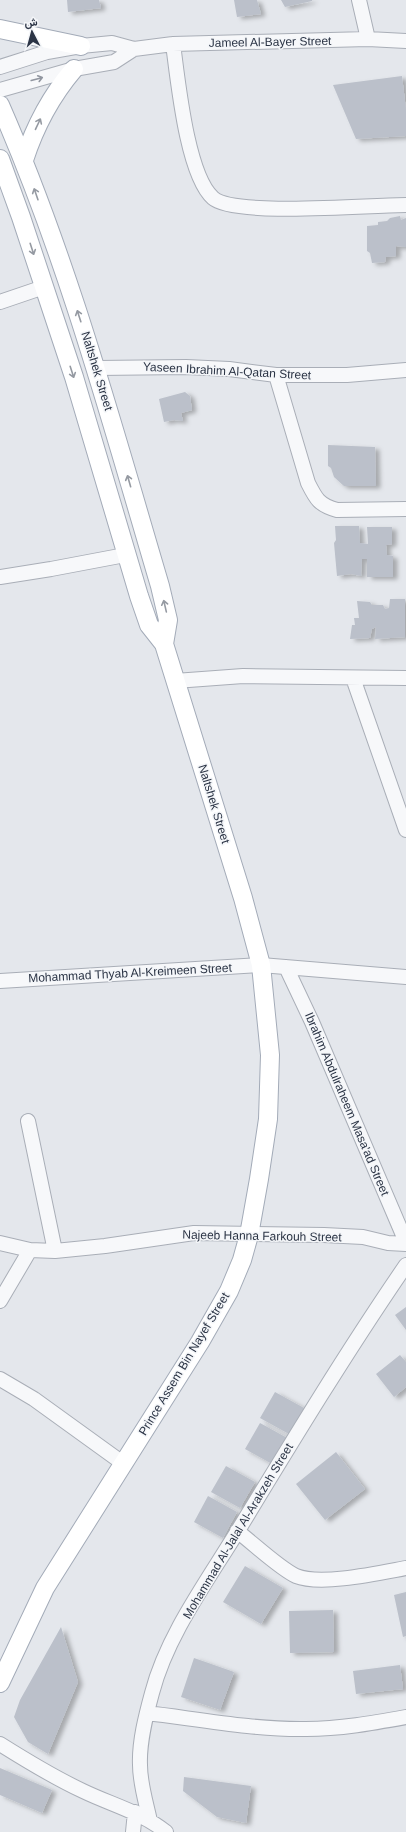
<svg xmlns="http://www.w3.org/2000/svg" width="406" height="1832" viewBox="0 0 406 1832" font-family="Helvetica,Vazirmatn,sans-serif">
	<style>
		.building { fill: #bbc0ca; filter: url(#shadow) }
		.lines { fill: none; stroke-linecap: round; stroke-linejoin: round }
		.minor-casing { stroke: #a9aeb7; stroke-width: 16 }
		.major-casing { stroke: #a3abb8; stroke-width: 20 }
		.minor { stroke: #f7f8fa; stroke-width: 14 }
		.major { stroke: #fff; stroke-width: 18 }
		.oneway { stroke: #9196a0 }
		.oneway2 { stroke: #959aa2 }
		.labels { text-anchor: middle; stroke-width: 3; stroke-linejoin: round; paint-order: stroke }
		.street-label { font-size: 12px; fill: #2b3445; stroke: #f4f6f9 }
	</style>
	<defs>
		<filter id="shadow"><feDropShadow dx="4.5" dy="2.5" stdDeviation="2" flood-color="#0004"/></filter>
	</defs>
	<rect width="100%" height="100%" fill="#e4e7ec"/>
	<!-- building -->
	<path class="building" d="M67,0H99L101,8L68,12Z
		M234,0H257L261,14L237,17Z
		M281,0H312V1L285,7Z
		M402,76L406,110V136L356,139L333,85Z
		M400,216L401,220L406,218V247L396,246V256L386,257L385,262L372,263L370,253L367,251V226L378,225V222L387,221L390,218Z
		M185,392L190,396L192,410L181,413L183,421L174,420L164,422L159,399Z
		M328,445L375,447L376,486H344L334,477L331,468L328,466Z
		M335,526H359L360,543L368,544L367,527H392V544L386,545L387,555L393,556V577H367V559H362L361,576L351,574L337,576L334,543L336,540Z
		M390,599H405V637L375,639L376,627L372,629L370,638L350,639L352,625H355L354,618H359L357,601L370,602L372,605H383L385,609L389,608Z
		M406,1307V1330L395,1315Z
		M400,1355L406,1362V1387L394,1397L376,1374Z
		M275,1392L304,1408L289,1434L260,1418Z
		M260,1423L289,1439L274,1465L245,1449Z
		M336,1452L365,1489L325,1520L296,1484Z
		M226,1466L255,1482L240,1508L211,1492Z
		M208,1496L237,1512L223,1538L194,1522Z
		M245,1566L283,1588L261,1624L223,1602Z
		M406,1592V1636L403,1637L394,1595Z
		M333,1610L334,1652L290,1653L289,1611Z
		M61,1627L78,1682L48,1754L28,1742L14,1717L20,1700Z
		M194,1658L234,1672L220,1710L181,1697Z
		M400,1665L403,1689L356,1694L353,1671Z
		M0,1768L52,1790L42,1813L0,1795Z
		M184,1777L251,1786L246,1823L217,1817L183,1791Z"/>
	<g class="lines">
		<defs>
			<path id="minor" d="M359,0L368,39
				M173,44C178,81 187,175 213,198C234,217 372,205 406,205
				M0,67L47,52L81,46L112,43L134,49L173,44L368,39L406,41
				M0,90L74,69L114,62L134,49
				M0,302L44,287
				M97,368L186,367L229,369L276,375H347L406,370
				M276,375L308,483C316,499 319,505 337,510L406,509
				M0,577L51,569L125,555
				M353,678L406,830
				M175,681L243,676L406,678
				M286,967L312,1022L406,1242
				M0,981L261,965L406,977
				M28,1121L55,1251
				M0,1243L30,1250L55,1251L105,1246L194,1233L324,1235L363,1237L388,1243L406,1244
				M0,1301L30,1250
				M0,1379L34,1399L124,1464
				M237,1531C253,1543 279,1568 296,1576C321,1586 379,1573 406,1568
				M147,1713C197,1719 256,1730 306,1729C340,1729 373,1723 406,1717
				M0,1744C27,1761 55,1778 83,1791C112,1805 141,1812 166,1832
				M150,1821C146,1802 140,1784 140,1765C139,1742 146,1715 152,1693C167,1635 208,1580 239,1529C293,1440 347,1351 406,1265
				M133,1832L135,1812"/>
			<path id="major" d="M0,29L81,46
				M0,105C68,260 112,424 160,586L168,620L164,644
				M0,159L21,217L74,377L139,596L149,625L164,644L243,898L261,965L270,1055L268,1119L259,1179L249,1235L242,1260L229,1291L200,1342L45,1588L0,1683
				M24,160C35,126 51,96 74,69"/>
		</defs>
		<!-- minor casing -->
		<use href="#minor" class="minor-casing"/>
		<!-- major casing -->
		<use href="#major" class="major-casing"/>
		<!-- minor -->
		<use href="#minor" class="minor"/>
		<!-- major -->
		<use href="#major" class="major"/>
	</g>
	<!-- one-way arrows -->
	<defs><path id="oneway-shaft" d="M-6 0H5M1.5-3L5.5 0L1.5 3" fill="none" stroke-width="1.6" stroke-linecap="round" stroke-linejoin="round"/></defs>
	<use class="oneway" href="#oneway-shaft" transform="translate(37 79) rotate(-15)"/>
	<g class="oneway2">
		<use href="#oneway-shaft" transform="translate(38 124) rotate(-65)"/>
		<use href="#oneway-shaft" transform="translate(36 194) rotate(-109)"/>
		<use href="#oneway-shaft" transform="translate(32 249) rotate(72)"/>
		<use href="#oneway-shaft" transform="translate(79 316) rotate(-108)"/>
		<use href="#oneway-shaft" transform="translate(72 372) rotate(72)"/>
		<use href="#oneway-shaft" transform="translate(129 481) rotate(-106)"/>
		<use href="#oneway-shaft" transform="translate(165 606) rotate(-103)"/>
	</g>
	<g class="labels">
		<!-- street labels -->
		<g class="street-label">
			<text transform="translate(270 42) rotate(-1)" y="4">Jameel Al-Bayer Street</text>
			<text transform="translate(97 371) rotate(73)" y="4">Naltshek Street</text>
			<text transform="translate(227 371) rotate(3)" y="4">Yaseen Ibrahim Al-Qatan Street</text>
			<text transform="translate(214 804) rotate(73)" y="4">Naltshek Street</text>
			<text transform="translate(130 973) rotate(-3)" y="4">Mohammad Thyab Al-Kreimeen Street</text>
			<text transform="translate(347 1104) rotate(67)" y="4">Ibrahim Abdulraheem Masa'ad Street</text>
			<text transform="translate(262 1236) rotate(1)" y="4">Najeeb Hanna Farkouh Street</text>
			<text transform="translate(184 1364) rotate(-59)" y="4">Prince Assem Bin Nayef Street</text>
			<text transform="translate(238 1531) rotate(-59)" y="4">Mohammad Al-Jalal Al-Arakzeh Street</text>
		</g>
	</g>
	<!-- north arrow -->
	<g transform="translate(32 32) rotate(354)" stroke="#f4f6f9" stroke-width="3" paint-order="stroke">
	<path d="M0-3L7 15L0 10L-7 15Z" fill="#2b3445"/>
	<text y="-6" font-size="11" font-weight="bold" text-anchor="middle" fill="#2b3445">ش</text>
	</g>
</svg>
